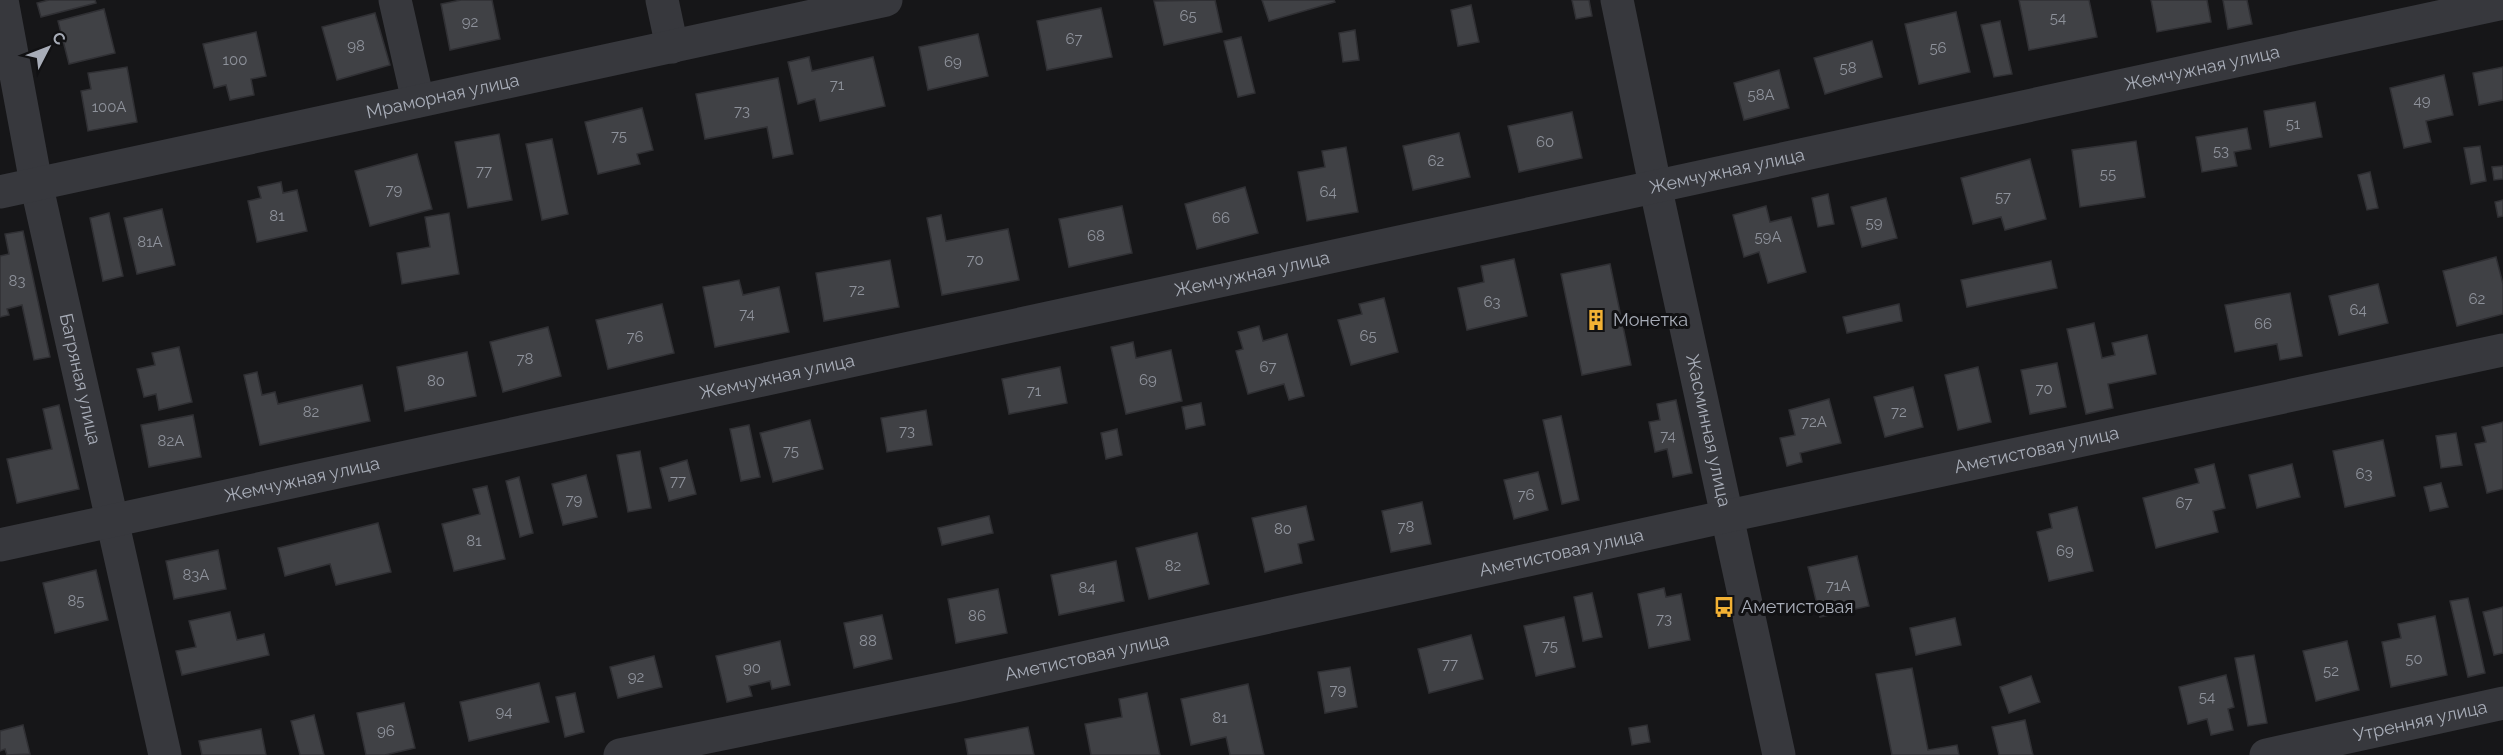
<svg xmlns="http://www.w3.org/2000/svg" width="2503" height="755" viewBox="0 0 2503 755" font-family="Raleway,sans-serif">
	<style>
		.building { fill: #404145; stroke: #303034; stroke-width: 1.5 }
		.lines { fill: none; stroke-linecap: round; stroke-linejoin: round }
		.minor { stroke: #37383d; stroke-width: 33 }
		.labels { text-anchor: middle; stroke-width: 6; stroke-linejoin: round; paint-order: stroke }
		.number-label { font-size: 15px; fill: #8e929b }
		.street-label { font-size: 18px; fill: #a8adb8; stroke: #111113 }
		.poi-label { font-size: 18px; fill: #a8adb8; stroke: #111113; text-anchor: start }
	</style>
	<rect width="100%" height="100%" fill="#161618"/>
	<!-- building -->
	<path class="building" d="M49,0H95L96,3L41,17L37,3Z
		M461,0H492L500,39L450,50L441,4Z
		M1215,0L1222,32L1164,45L1154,1Z
		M1262,0H1334L1335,2L1269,21Z
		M1572,0H1589L1592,16L1576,19Z
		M2019,0H2089L2097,37L2029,50Z
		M2151,0H2207L2211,22L2157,32Z
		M2223,0H2247L2252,24L2228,29Z
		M1471,5L1479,42L1458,46L1451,10Z
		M1101,8L1112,57L1047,70L1037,21Z
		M104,9L115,53L69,64L58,21Z
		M1956,12L1970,72L1919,84L1905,24Z
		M375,13L390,65L337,80L322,27Z
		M2000,21L2012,74L1994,77L1981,25Z
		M1355,30L1359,60L1343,62L1339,33Z
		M256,32L266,76L251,79L254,95L230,100L226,85L214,88L203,44Z
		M978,34L988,76L928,90L919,47Z
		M1241,37L1255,93L1238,97L1224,41Z
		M1872,41L1882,77L1825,94L1814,58Z
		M809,57L812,71L873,57L885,106L820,121L815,99L798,104L788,62Z
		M127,67L137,122L88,131L81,91L91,89L88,73Z
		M2503,67V100L2479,105L2473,73Z
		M1779,70L1789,108L1744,120L1734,83Z
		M2444,75L2453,115L2426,121L2431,142L2404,148L2390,88Z
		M778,78L793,154L773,158L767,127L705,139L696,94Z
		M2315,102L2322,137L2270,147L2264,111Z
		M642,108L653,150L637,154L640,164L598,174L585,122Z
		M1572,112L1582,158L1519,172L1508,126Z
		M2247,128L2251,149L2234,152L2237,166L2202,172L2196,137Z
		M1459,133L1470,177L1413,190L1403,146Z
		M499,134L512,200L468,208L455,142Z
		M552,139L568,214L542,220L526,144Z
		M2136,141L2145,197L2080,207L2072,150Z
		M2480,146L2486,181L2471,184L2464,148Z
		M1346,147L1358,212L1307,221L1298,172L1325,167L1322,151Z
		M417,154L432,209L370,226L355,171Z
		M2030,159L2046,219L2005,230L2001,217L1973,224L1961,178Z
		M2503,166V179L2494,180L2492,167Z
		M2370,172L2378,208L2367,210L2358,175Z
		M281,182L283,193L297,190L307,231L257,242L248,201L261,198L258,187Z
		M1245,187L1258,233L1197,249L1185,204Z
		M1828,194L1834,224L1818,227L1812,198Z
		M1886,198L1897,238L1862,247L1851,207Z
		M2503,200V216L2498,217L2495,202Z
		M1122,206L1132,253L1069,267L1059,219Z
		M1766,206L1770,222L1791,217L1806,272L1768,283L1759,252L1744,257L1733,215Z
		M162,209L175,265L137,274L124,218Z
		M109,213L123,276L103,281L90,218Z
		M449,213L459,274L402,284L397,253L430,247L425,217Z
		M941,215L946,241L1008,229L1019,280L942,295L927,218Z
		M23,231L50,357L34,360L22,305L7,309L9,315L0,317V256L9,254L5,234Z
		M2496,257L2503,284V314L2457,326L2443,271Z
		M1514,259L1527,316L1467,330L1458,288L1484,282L1481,266Z
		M890,260L899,307L824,321L816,273Z
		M2051,261L2057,288L1967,307L1961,280Z
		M1610,264L1631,365L1582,375L1561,274Z
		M739,280L743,295L779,287L789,332L715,347L703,287Z
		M2378,284L2388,323L2339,335L2329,296Z
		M2290,293L2302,356L2280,360L2277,344L2235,352L2225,305Z
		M1384,298L1398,352L1351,365L1338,320L1362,314L1359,304Z
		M662,304L674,353L608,369L596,320Z
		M1899,304L1902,321L1847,333L1843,317Z
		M2094,323L2102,358L2115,355L2112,343L2147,335L2156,374L2108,384L2113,408L2086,414L2067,329Z
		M1259,326L1263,341L1287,334L1304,396L1289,400L1284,384L1248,394L1236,351L1243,349L1238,332Z
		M548,327L561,376L503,392L490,342Z
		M1133,342L1136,358L1171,350L1182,401L1126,414L1111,347Z
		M179,347L192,402L159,410L156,394L144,397L137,369L155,365L152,353Z
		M467,352L476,396L405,411L397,367Z
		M2057,363L2066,407L2030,414L2021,370Z
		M1060,367L1067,403L1009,414L1002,379Z
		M1978,367L1991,422L1958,430L1945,375Z
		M257,372L262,395L275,392L278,404L362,385L370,421L260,445L244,375Z
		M1913,387L1923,427L1885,437L1874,397Z
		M1829,399L1841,443L1800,453L1802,462L1787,466L1780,438L1795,435L1789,410Z
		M1676,400L1692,473L1673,477L1667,449L1655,452L1649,422L1660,420L1657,404Z
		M1201,403L1205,425L1186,429L1182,407Z
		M59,405L79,489L17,503L7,459L52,449L43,409Z
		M926,410L932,445L887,452L881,418Z
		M193,415L201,457L149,467L141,425Z
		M1561,416L1579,500L1562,504L1543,420Z
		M810,420L823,469L773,482L760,433Z
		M2503,422V489L2487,493L2475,444L2486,442L2482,427Z
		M749,425L760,477L741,481L730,429Z
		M1117,429L1122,455L1106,459L1101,433Z
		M2456,433L2462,465L2441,468L2436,436Z
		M2383,440L2395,496L2345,507L2333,451Z
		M640,451L651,508L628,512L617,455Z
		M687,460L696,494L669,501L660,468Z
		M2214,464L2225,508L2213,511L2218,532L2156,548L2143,498L2199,483L2195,469Z
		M2292,464L2300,497L2257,508L2249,475Z
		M1538,472L1548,510L1514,519L1504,480Z
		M586,475L597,517L563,525L552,484Z
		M519,477L533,533L520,537L506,481Z
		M2441,483L2448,507L2430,511L2424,487Z
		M487,486L505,559L454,571L442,524L480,514L473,489Z
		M1422,502L1431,544L1391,552L1382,511Z
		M1306,506L1314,540L1298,544L1302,563L1265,572L1252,518Z
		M2077,507L2093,571L2049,581L2037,532L2052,528L2049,514Z
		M989,516L993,533L942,545L938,528Z
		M378,523L391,572L336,585L330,564L285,576L278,548Z
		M1197,533L1209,584L1149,599L1136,548Z
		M218,550L226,589L174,599L166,561Z
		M1857,556L1869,606L1820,617L1808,567Z
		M1116,561L1124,601L1059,615L1051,575Z
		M96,570L108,620L55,633L43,583Z
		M1664,588L1666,597L1681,594L1690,640L1649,648L1638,594Z
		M998,589L1007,633L956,643L948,599Z
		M1592,593L1602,637L1583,641L1574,597Z
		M2468,598L2485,673L2468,677L2450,601Z
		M2503,607V653L2494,655L2483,612Z
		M230,612L237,640L264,634L269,655L182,675L176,651L196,647L189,621Z
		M882,615L892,659L854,668L844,623Z
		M2435,616L2447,675L2391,687L2382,642L2401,638L2398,624Z
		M1564,617L1575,667L1536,676L1524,626Z
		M1955,618L1961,645L1916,655L1910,628Z
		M1471,635L1483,679L1429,693L1418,649Z
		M780,641L790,685L772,689L770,681L749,686L752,696L727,702L716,656Z
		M2347,641L2359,690L2316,701L2303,651Z
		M2254,655L2267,723L2248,726L2235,658Z
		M654,656L662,687L618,698L610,667Z
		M1350,667L1357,707L1325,713L1318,672Z
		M1912,668L1928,750L1957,745L1959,755H1892L1876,674Z
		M2226,675L2234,707L2228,709L2233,730L2211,735L2207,719L2188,724L2179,687Z
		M2031,676L2040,702L2009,713L2000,687Z
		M539,683L549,722L469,741L460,702Z
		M1248,684L1264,755H1230L1226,737L1191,745L1181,699Z
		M575,693L584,732L565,737L556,697Z
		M1147,693L1160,755H1091L1085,724L1122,717L1119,699Z
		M404,703L415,748L385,755H366L357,713Z
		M314,715L324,755H300L291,721Z
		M2025,720L2033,755H1999L1992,727Z
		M23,725L30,754L7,755L5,749L0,751V731Z
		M1647,725L1650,742L1632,745L1629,728Z
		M1028,727L1034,755H968L965,739Z
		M261,729L266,755H202L199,741Z"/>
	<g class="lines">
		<!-- minor -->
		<g class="minor">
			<path id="s1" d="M2,0L36,183L165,755"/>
			<path d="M395,0L418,101"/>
			<path d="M662,0L672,47"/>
			<path id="s2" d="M1617,0L1655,185L1779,755"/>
			<path id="s3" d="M0,192L886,0"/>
			<path id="s4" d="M0,545L2503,3"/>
			<path id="s5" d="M620,755L955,686L1728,516L2503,350"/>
			<path id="s6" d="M2266,755L2503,703"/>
		</g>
	</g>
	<!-- icons -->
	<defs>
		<symbol id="building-bare" viewBox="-9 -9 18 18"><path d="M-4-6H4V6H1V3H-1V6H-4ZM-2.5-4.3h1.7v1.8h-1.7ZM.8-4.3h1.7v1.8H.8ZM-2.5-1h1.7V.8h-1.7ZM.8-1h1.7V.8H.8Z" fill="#f2b134" stroke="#111113" stroke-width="2.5" paint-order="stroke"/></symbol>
		<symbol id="bus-bare" viewBox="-9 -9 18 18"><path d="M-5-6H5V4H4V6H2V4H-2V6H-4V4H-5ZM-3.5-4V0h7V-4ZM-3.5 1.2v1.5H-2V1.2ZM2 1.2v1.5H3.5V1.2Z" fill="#f2b134" stroke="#111113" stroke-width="2.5" paint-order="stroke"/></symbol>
	</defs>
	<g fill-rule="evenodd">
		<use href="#building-bare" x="1581" y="305" width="30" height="30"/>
		<use href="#bus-bare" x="1709" y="592" width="30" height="30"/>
	</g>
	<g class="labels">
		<!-- number labels -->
		<g class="number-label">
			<text x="1188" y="21">65</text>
			<text x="2058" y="23">54</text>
			<text x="470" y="27">92</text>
			<text x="1074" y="44">67</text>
			<text x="356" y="51">98</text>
			<text x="1938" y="53">56</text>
			<text x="235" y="65">100</text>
			<text x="953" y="67">69</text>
			<text x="1848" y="73">58</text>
			<text x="837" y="90">71</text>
			<text x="1761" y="100">58А</text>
			<text x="2422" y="106">49</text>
			<text x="109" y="112">100А</text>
			<text x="742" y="116">73</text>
			<text x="2293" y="129">51</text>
			<text x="619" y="141">75</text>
			<text x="1545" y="147">60</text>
			<text x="2221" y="156">53</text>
			<text x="1436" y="166">62</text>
			<text x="484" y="176">77</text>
			<text x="2108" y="179">55</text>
			<text x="394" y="195">79</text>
			<text x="1328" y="197">64</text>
			<text x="2003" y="202">57</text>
			<text x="277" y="221">81</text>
			<text x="1221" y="223">66</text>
			<text x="1874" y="228">59</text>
			<text x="1096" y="241">68</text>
			<text x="1768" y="242">59А</text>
			<text x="150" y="247">81А</text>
			<text x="975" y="265">70</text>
			<text x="17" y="286">83</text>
			<text x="857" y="295">72</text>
			<text x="2477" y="304">62</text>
			<text x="1492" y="307">63</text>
			<text x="2358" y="315">64</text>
			<text x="747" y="319">74</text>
			<text x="2263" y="329">66</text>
			<text x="1368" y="341">65</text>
			<text x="635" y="342">76</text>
			<text x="525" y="364">78</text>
			<text x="1268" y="372">67</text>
			<text x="1148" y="385">69</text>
			<text x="436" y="386">80</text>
			<text x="2044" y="394">70</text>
			<text x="1034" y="396">71</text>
			<text x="311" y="417">82</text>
			<text x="1899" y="417">72</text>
			<text x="1814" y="427">72А</text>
			<text x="907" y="436">73</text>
			<text x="1668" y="441">74</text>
			<text x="171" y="446">82А</text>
			<text x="791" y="456">75</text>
			<text x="2364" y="479">63</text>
			<text x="678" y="486">77</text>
			<text x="1526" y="500">76</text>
			<text x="574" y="505">79</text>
			<text x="2184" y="508">67</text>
			<text x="1406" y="532">78</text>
			<text x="1283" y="534">80</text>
			<text x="474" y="546">81</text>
			<text x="2065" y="556">69</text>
			<text x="1173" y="571">82</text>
			<text x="196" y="580">83А</text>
			<text x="1838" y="591">71А</text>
			<text x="1087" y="593">84</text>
			<text x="76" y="606">85</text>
			<text x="977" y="621">86</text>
			<text x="1664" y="624">73</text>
			<text x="868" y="646">88</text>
			<text x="1550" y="651">75</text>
			<text x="2414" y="664">50</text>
			<text x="1450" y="669">77</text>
			<text x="752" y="673">90</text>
			<text x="2331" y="676">52</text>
			<text x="636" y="682">92</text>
			<text x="1338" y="695">79</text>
			<text x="2207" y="702">54</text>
			<text x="504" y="717">94</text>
			<text x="1220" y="723">81</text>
			<text x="386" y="736">96</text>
		</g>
		<!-- street labels -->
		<g class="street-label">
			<text dy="6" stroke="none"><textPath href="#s4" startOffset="2253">Жемчужная улица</textPath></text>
			<text dy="6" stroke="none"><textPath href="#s3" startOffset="453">Мраморная улица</textPath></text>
			<text dy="6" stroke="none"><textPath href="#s4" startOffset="1767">Жемчужная улица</textPath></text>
			<text dy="6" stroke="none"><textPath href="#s4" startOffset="1281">Жемчужная улица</textPath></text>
			<text dy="6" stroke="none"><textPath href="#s4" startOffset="795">Жемчужная улица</textPath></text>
			<text dy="6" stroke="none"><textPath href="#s1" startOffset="387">Багряная улица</textPath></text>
			<text dy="6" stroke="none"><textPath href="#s2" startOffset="440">Жасминная улица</textPath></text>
			<text dy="6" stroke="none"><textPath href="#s5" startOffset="1449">Аметистовая улица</textPath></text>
			<text dy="6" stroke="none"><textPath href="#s4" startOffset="309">Жемчужная улица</textPath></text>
			<text dy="6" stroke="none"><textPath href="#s5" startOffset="963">Аметистовая улица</textPath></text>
			<text dy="6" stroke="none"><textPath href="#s5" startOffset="477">Аметистовая улица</textPath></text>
			<text dy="6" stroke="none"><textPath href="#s6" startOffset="158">Утренняя улица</textPath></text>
		</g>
		<!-- poi labels -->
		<g class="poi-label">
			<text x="1613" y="326">Монетка</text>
			<text x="1741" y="613">Аметистовая</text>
		</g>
	</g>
	<!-- north arrow -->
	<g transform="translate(48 48) rotate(48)" stroke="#111113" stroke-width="4.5" paint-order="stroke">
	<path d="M0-4.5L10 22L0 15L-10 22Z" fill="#a8adb8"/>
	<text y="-9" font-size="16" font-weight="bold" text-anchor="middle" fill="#a8adb8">С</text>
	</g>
</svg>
